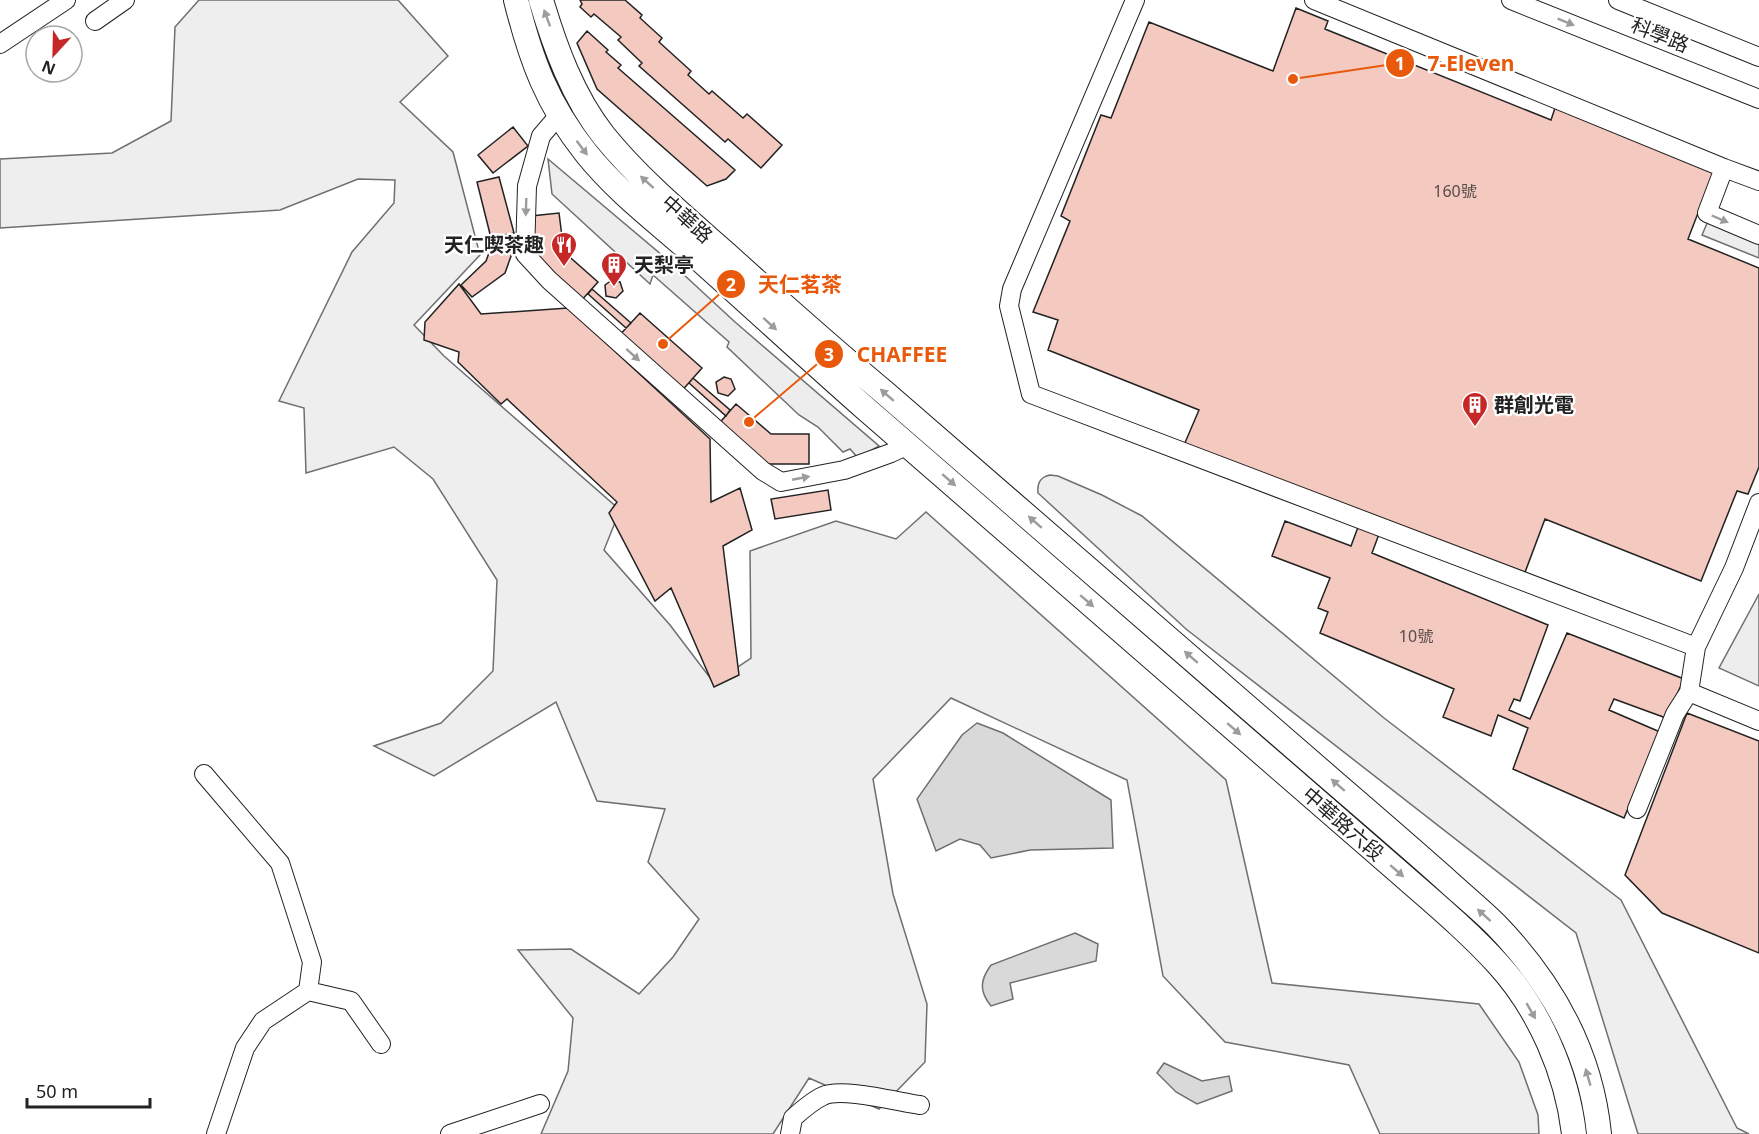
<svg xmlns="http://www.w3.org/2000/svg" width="1759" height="1134" viewBox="0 0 1759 1134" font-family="'Noto Sans','Noto Sans TC',sans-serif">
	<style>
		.green { fill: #eee; stroke: #6f6f6f; stroke-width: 1.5 }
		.parking { fill: #ededed; stroke: #6f6f6f; stroke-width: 1.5 }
		.water { fill: #d9d9d9; stroke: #6f6f6f; stroke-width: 1.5 }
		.building { fill: #f3c9c0; stroke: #222; stroke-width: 1.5 }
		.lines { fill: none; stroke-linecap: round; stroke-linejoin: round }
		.minor-casing { stroke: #222; stroke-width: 20 }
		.major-casing { stroke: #222; stroke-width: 26 }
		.minor { stroke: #fff; stroke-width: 18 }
		.major { stroke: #fff; stroke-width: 24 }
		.oneway { fill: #9c9c9c }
		.labels { text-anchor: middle; stroke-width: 4.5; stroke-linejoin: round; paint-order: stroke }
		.number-label { font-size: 16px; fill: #564c4a }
		.street-label { font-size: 20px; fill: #222; stroke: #fff }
		.poi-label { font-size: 20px; font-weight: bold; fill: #222; stroke: #fff; text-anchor: start }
		.leader { fill: none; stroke: #e8590c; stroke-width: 2 }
		.callout-dot { fill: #e8590c; stroke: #fff; stroke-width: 2 }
		.mark-label { font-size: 18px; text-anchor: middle; font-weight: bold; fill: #fff }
		.callout-label { font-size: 21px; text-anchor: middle; font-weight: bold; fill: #e8590c; stroke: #fff; stroke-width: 4.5; stroke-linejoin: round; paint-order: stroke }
	</style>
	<rect width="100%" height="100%" fill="#fff"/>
	<!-- green -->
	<path class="green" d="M199,0H398L448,56L400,102L453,152L480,255L414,325L444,356L620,510L604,550L670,625L714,683L751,658L750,551L836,521L896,539L926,512L1226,780L1272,983L1479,1004L1519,1062L1538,1115L1539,1134H1380L1349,1065L1225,1042L1163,976L1127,780L951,698L873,779L893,894L927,1004L925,1062L879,1109L809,1078L773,1134H541L568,1071L573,1018L518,950L571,949L639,994L673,957L699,919L648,862L665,809L597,801L556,702L434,776L374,746L441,723L493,671L497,580L433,479L394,447L306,473L304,408L279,401L352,252L394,203L395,180L358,179L280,210L0,228V159L112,153L171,121L175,27Z
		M1050,475L1058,476L1102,495L1142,516L1384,718L1621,900L1737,1128L1749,1134H1638L1576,933L1186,629L1038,493C1037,483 1040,477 1050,475Z"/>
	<!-- parking -->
	<path class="parking" d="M548,159L669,261L735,322L879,446L858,458L850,449L843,452L818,427L799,415L727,347L729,342L653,275L650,284L552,194Z
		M1708,221L1759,242V258L1702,235Z
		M1759,594V686L1719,668Z"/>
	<!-- water -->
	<path class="water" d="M977,723L1003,733L1111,800L1113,848L1030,850L991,858L980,845L960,839L936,851L917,799L962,735Z
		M1075,933L1098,944L1096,961L1010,983L1013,999L991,1006C979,991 980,980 991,965Z
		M1164,1063L1202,1081L1229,1076L1232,1091L1197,1104L1176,1092L1157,1073Z"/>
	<!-- building -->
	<path class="building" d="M580,0H625L642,15L640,18L662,38L659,42L691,71L688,75L709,94L712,91L743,118L747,114L782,145L761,168L728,139L725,142L639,66L642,63L618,40L621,37L594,14L591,17L580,7L582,4Z
		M1296,8L1328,21L1325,29L1551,120L1556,105L1715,169L1688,239L1759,268V467L1748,494L1737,491L1701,581L1545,519L1521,583L1382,526L1372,553L1548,625L1520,701L1514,699L1509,710L1530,719L1567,633L1684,679L1666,718L1614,699L1609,710L1660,732L1624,818L1513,769L1528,728L1498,715L1491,736L1443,717L1454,689L1320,633L1328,612L1318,608L1330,578L1272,556L1285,521L1351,546L1361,519L1184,445L1199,410L1048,350L1058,320L1033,312L1070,221L1061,216L1101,115L1111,118L1149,22L1273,71Z
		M587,31L608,50L606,52L621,65L618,68L735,170L726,179L707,186L597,89L577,43Z
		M513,127L528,146L493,173L478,155Z
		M499,177L514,233L491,238L477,182Z
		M559,213L564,252L598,282L580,302L536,263L531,216Z
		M493,242L515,245L505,273L472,297L461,285L486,261Z
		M612,280L620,282L623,291L616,298L606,296L605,285Z
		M459,284L481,314L568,308L710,439L711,502L740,488L752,530L723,546L739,675L714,687L671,588L655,601L609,513L617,502L507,399L501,404L458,362L459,352L424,340L425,322Z
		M592,289L631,323L626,328L588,294Z
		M640,313L702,368L679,394L616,339Z
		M724,377L731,379L735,389L728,396L718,393L716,382Z
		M693,378L730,410L726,416L689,383Z
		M736,404L771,434H809V464H758L716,427Z
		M828,490L831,510L775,519L771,499Z
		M1687,713L1759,741V953L1662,913L1625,875Z"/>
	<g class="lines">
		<defs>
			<path id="minor" d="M1135,0L1012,289L1009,306L1031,394L1696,647
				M1314,0L1724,168
				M1511,0L1759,99
				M1618,0L1759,57
				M95,21L125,0
				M0,44L66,0
				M559,115L541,136L527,186L525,254L549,280L763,471L781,482L844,470L891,453L908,445
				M1759,181L1724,168L1707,213L1759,235
				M1689,692L1759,721
				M204,774L280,863L312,962L308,991L263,1021L245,1048L216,1134
				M1637,809L1675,714L1689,692L1696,647L1734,568L1759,503
				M308,991L351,1001L381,1044
				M450,1134L540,1104
				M790,1134L793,1118C802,1110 812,1101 823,1096C841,1087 898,1102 920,1105"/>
			<path id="major" d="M516,0C531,60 547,104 586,153C618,193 659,223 697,257C753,307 809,359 866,409C1044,563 1222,718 1400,873C1433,902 1468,931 1498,964C1539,1009 1567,1073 1574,1134
				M541,0C555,47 573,97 604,136C639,179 682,215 724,252C777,300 830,347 885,393C1036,522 1186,652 1335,783C1371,814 1407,845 1443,877C1460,893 1479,908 1496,925C1552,983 1591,1053 1599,1134"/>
		</defs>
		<!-- minor casing -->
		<use href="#minor" class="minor-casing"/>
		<!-- major casing -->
		<use href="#major" class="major-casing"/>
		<!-- minor -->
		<use href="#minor" class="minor"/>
		<!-- major -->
		<use href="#major" class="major"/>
	</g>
	<!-- one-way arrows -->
	<defs><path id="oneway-solid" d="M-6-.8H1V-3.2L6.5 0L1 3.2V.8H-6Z" transform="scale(1.5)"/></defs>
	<g class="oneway">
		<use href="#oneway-solid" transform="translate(547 18) rotate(-110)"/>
		<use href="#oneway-solid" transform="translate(1566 22) rotate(22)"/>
		<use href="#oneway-solid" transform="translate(582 148) rotate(53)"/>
		<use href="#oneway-solid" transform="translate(647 182) rotate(-138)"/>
		<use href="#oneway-solid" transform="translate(526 207) rotate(92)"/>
		<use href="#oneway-solid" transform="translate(1720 219) rotate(23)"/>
		<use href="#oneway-solid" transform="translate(770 324) rotate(42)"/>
		<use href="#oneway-solid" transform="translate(633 355) rotate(42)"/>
		<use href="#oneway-solid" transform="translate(887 395) rotate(-139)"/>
		<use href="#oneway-solid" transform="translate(801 478) rotate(-11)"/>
		<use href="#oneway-solid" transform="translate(949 480) rotate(41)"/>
		<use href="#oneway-solid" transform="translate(1035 522) rotate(-139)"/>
		<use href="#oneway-solid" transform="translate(1087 601) rotate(41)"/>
		<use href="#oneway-solid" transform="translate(1191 657) rotate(-139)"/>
		<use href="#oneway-solid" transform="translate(1234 729) rotate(41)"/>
		<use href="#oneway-solid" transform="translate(1338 785) rotate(-139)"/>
		<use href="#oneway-solid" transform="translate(1397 871) rotate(41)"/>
		<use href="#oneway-solid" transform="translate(1484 915) rotate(-138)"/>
		<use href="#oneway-solid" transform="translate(1531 1011) rotate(60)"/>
		<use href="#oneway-solid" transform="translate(1588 1077) rotate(-106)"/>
	</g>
	<!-- icons -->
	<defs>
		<symbol id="restaurant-pin" viewBox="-11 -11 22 30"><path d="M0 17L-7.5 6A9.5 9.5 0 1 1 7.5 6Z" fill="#c62828" stroke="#fff"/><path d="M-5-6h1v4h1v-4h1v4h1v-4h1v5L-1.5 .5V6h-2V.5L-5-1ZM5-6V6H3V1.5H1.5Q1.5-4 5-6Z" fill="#fff"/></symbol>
		<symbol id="building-pin" viewBox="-11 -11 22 30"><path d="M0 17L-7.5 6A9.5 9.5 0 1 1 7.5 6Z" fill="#c62828" stroke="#fff"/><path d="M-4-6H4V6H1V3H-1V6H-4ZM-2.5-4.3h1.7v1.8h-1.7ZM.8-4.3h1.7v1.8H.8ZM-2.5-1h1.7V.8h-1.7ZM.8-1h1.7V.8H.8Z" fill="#fff"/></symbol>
	</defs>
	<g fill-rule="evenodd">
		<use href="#restaurant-pin" x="549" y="230" width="30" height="40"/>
		<use href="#building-pin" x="599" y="250" width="30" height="40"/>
		<use href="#building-pin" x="1460" y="390" width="30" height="40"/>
	</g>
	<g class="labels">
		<!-- number labels -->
		<g class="number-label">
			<text x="1455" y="197">160號</text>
			<text x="1416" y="642">10號</text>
		</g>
		<!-- street labels -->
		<g class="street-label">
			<text transform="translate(1660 35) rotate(22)" y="7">科學路</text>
			<text transform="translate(687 219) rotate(42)" y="7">中華路</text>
			<text transform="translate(1343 824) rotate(41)" y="7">中華路六段</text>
		</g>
		<!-- poi labels -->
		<g class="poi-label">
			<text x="544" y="252" text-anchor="end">天仁喫茶趣</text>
			<text x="634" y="272">天梨亭</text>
			<text x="1494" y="412">群創光電</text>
		</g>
	</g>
	<!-- callouts -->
	<path class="leader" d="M1293 79L1400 63M663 344L731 284M749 422L829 354"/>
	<g class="callout-dot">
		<circle cx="1293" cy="79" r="6"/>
		<circle cx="663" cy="344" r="6"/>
		<circle cx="749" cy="422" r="6"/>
		<circle cx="1400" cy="63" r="15"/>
		<circle cx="731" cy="284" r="15"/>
		<circle cx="829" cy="354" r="15"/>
	</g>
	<g class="mark-label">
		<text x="1400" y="70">1</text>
		<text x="731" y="291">2</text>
		<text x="829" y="361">3</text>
	</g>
	<g class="callout-label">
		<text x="1471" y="71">7-Eleven</text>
		<text x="800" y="292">天仁茗茶</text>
		<text x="902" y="362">CHAFFEE</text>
	</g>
	<!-- north arrow -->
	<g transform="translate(54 54) rotate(202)"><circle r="28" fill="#ffffff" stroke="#a7a7a7" stroke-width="1.5"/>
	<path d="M0-4.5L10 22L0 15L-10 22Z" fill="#c62828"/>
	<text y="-9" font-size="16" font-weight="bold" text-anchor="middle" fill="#222222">N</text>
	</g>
	<!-- scale -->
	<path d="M27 1098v9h123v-9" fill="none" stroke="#222222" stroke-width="3"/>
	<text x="36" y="1098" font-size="18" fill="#222222" stroke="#ffffff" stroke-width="4.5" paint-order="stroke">50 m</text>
</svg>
